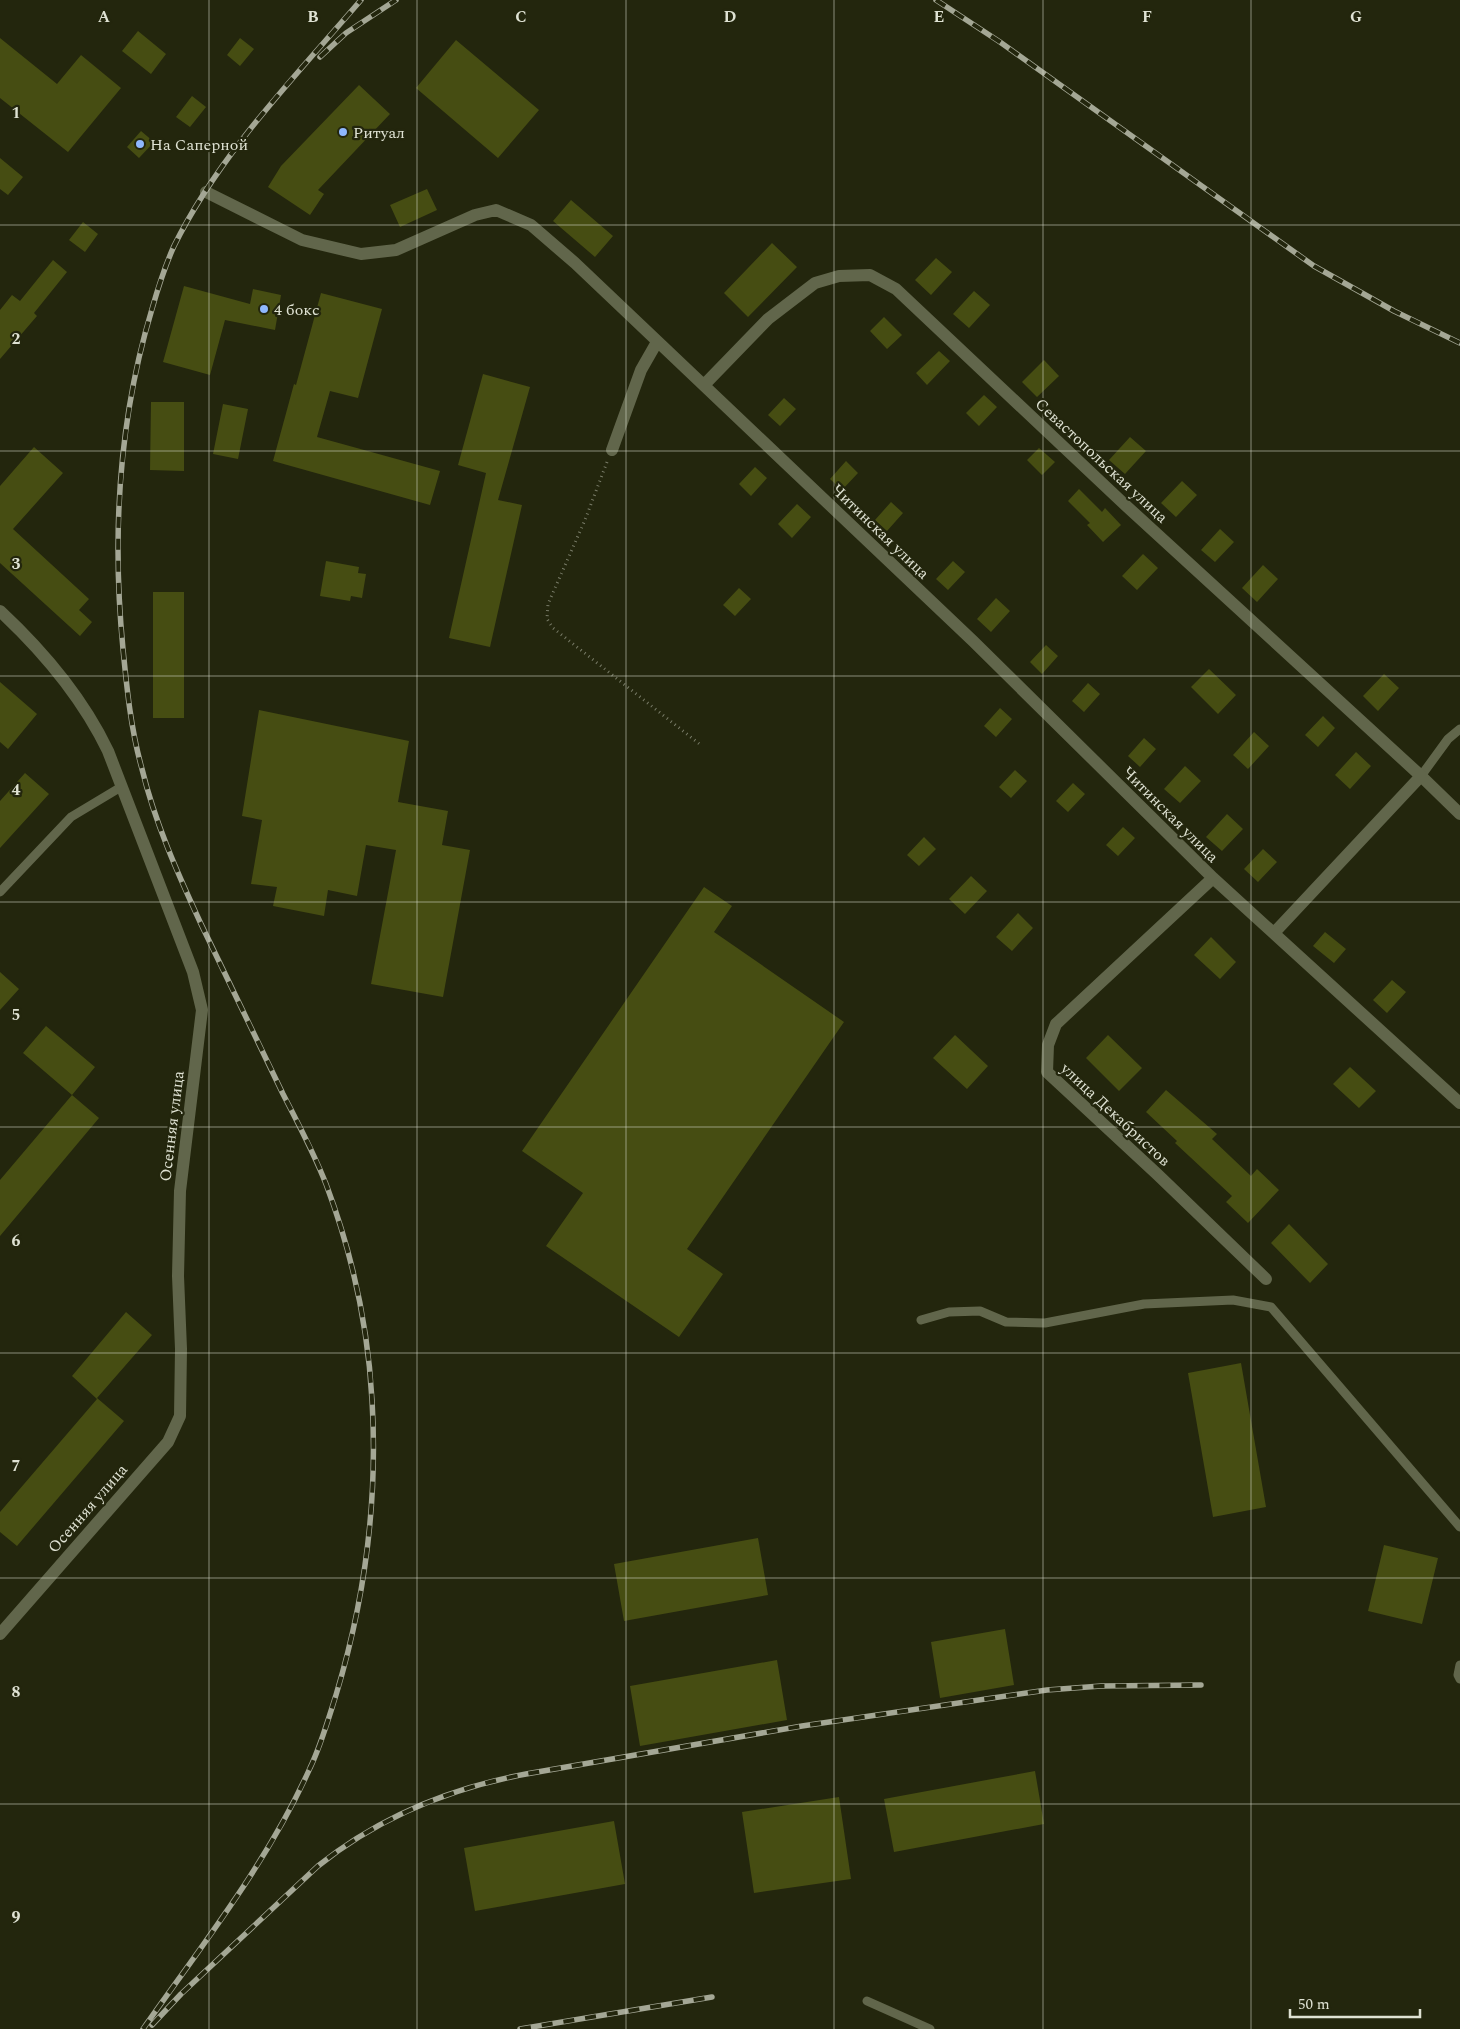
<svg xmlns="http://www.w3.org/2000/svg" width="1460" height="2029" viewBox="0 0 1460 2029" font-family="Spectral,serif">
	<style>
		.building { fill: #464d12 }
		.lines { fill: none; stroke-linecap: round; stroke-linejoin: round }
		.path { stroke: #797c68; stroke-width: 3; stroke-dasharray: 1 4; stroke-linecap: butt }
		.lane { stroke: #61664b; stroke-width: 9 }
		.street { stroke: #61664b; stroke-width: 12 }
		.rail-casing { stroke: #a4a795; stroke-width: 5.5 }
		.rail { stroke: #23260d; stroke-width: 4; stroke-dasharray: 11; stroke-linecap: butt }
		.grid { fill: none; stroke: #dfe2d3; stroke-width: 1; stroke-opacity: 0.55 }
		.poi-dot { fill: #8fb8fd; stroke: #23260d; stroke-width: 2 }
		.labels { text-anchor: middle; stroke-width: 4.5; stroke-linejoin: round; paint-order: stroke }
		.poi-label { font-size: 16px; fill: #dfe2d3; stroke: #23260d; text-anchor: start }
		.street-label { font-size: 16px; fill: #dfe2d3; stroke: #23260d }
		.grid-label { font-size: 16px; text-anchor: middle; font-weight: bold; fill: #dfe2d3; stroke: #23260d; stroke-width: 4.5; stroke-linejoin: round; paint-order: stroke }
	</style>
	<rect width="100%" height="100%" fill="#23260d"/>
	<!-- building -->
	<path class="building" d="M138,31L166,54L151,74L122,51Z
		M0,38L57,84L81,55L121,88L68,152L0,98Z
		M240,38L254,49L240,66L227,55Z
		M456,40L539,110L498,158L416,88Z
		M359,85L390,114L318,190L324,194L310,215L268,187L281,166Z
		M192,96L206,107L190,127L176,117Z
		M141,131L154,142L139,158L127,147Z
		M0,158L23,177L8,195L0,189Z
		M427,189L437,210L400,227L390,205Z
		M571,200L613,236L595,257L553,221Z
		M83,222L98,234L85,252L69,240Z
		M772,243L797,267L748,317L724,293Z
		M936,258L952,272L931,295L915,280Z
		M53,260L67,272L34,313L37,316L0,359V310L12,295L20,301Z
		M184,286L250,304L253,289L281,295L275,330L225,320L210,375L163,362Z
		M974,291L990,305L969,328L953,314Z
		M321,293L382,309L358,398L330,391L317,437L440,471L430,505L273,461L294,384L296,385Z
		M884,317L902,335L887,349L870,331Z
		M939,351L950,361L927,385L916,373Z
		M1044,360L1059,376L1037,397L1022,382Z
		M483,374L530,387L498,500L522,505L490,647L449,638L486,473L458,465Z
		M984,395L997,407L979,426L966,413Z
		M784,398L796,409L780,426L768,415Z
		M151,402H184V471L150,470Z
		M223,404L248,409L238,459L213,454Z
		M1130,437L1146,451L1125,474L1109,460Z
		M34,447L63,473L13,529L89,599L79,610L92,622L80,636L0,563V486Z
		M1039,448L1055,462L1042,475L1027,460Z
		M846,461L858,473L842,490L830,479Z
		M755,467L767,478L751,496L739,484Z
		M1182,481L1197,495L1176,517L1161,503Z
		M1079,489L1102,512L1105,508L1121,525L1103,542L1087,525L1090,523L1068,501Z
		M891,502L903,513L887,531L875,520Z
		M797,504L811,517L792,538L778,524Z
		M1220,529L1234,542L1215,562L1201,550Z
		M1143,554L1158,568L1137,590L1122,576Z
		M326,561L359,567L358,573L366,574L362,598L351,596L350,601L320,596Z
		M953,561L965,572L948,590L936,579Z
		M1263,565L1278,579L1257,602L1242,588Z
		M739,588L751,599L735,616L723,605Z
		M153,592H184V718H153Z
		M996,598L1010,611L991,632L977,619Z
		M1046,645L1058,656L1042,674L1030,662Z
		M1209,669L1236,695L1218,714L1191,687Z
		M1384,674L1399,688L1378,711L1363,696Z
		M0,682L37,714L8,749L0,742Z
		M1088,683L1100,694L1084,712L1072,701Z
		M1000,708L1012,719L996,737L984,726Z
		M259,710L409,741L398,802L448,811L442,845L470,850L443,997L371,984L396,850L366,845L357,896L328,890L324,916L273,906L277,887L251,884L262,820L242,816Z
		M1323,716L1335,728L1318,747L1305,735Z
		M1254,732L1269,746L1248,769L1233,755Z
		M1144,738L1156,749L1140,767L1128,756Z
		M1356,752L1371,766L1350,789L1335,775Z
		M1185,766L1201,781L1180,803L1164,789Z
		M1015,770L1027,781L1011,798L999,787Z
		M25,773L49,794L0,848V801Z
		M1073,783L1085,794L1068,812L1056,801Z
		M1227,814L1243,829L1222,851L1206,837Z
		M1123,827L1135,838L1118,856L1106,845Z
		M924,837L936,849L919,866L907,855Z
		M1263,849L1277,862L1258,882L1244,869Z
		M971,876L987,891L965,914L949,899Z
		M704,887L732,906L714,932L844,1022L687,1249L723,1274L679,1337L546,1246L583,1193L522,1151Z
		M1018,913L1033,928L1012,951L996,937Z
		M1325,932L1346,949L1334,963L1313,946Z
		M1211,937L1236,962L1220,979L1194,955Z
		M0,972L19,989L0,1010Z
		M1392,980L1406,992L1387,1013L1373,1000Z
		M46,1026L95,1067L72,1095L99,1118L0,1236V1180L72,1095L23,1053Z
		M955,1035L988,1066L967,1089L933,1058Z
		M1108,1035L1142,1068L1119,1091L1086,1058Z
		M1350,1067L1376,1091L1359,1108L1333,1084Z
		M1166,1090L1217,1134L1212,1139L1251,1176L1257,1169L1279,1190L1248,1223L1226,1202L1232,1196L1175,1143L1177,1141L1146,1112Z
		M1289,1224L1328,1264L1310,1283L1271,1243Z
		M126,1312L152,1335L97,1398L124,1421L17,1546L0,1532V1512L97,1399L72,1376Z
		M1241,1363L1266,1507L1213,1517L1188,1373Z
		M758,1538L768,1595L624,1621L614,1564Z
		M1384,1545L1438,1558L1422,1624L1368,1611Z
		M1005,1629L1014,1685L940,1698L931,1642Z
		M777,1660L787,1720L640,1746L630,1686Z
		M1035,1771L1044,1824L894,1852L884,1799Z
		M839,1797L851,1879L754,1893L742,1812Z
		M614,1821L625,1884L475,1911L464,1848Z"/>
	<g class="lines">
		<!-- path -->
		<path class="path" d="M607,462L585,520L548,604L547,619L553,628L702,746"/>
		<!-- lane -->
		<path class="lane" d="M1421,776L1448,739L1460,729
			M0,892L71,817L121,787
			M921,1320L949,1312L980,1311L1006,1322L1045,1323L1144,1304L1233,1300L1271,1307L1460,1527
			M1460,1665L1458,1675L1460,1679
			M867,2001L930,2029"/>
		<!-- street -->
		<path class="street" d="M206,192L302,240L361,254L396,250L475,215L496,210L531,225L575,263L973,641L1213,878L1460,1103
			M704,385L768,319L815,283L839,276L870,275L896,289L1122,502L1421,776L1460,814
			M612,450L641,370L657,342
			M0,611C44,652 82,697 108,751L193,972L202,1010L180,1191L178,1276L181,1349L180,1416L168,1442L0,1634
			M1213,878L1056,1024L1048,1045L1047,1072L1157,1174L1266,1279
			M1274,933L1421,776"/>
		<defs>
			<path id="rail" d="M936,0L1000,42L1314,266L1394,311L1460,343
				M320,57L346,33L396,0
				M152,2025L181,1994L318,1866C378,1818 451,1788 526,1774L802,1726L1047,1690L1101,1686L1201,1685
				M143,2029C202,1945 268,1862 310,1768C321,1745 328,1720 336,1695C365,1599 378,1500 372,1400C368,1326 352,1253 326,1184C314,1153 298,1123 283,1094C256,1037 228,981 201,924C178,874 155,823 142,769C131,730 127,690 123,649C112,536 119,418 152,309C158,288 165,266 174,246C220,153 294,78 361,0
				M520,2029L712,1997"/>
		</defs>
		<!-- rail casing -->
		<use href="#rail" class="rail-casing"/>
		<!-- rail -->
		<use href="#rail" class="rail"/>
	</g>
	<!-- grid -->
	<path class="grid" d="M209,0V2029M417,0V2029M626,0V2029M834,0V2029M1043,0V2029M1251,0V2029M0,225H1460M0,451H1460M0,676H1460M0,902H1460M0,1127H1460M0,1353H1460M0,1578H1460M0,1804H1460"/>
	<!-- markers -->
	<g class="poi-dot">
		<circle cx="343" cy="132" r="5"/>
		<circle cx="140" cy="144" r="5"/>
		<circle cx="264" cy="309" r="5"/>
	</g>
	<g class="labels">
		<!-- poi labels -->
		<g class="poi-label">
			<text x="353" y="138">Ритуал</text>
			<text x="150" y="150">На Саперной</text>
			<text x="274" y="315">4 бокс</text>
		</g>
		<!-- street labels -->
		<g class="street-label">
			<text transform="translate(1102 460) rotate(43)" y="6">Севастопольская улица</text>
			<text transform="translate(881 531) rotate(44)" y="6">Читинская улица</text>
			<text transform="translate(1171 814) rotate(45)" y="6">Читинская улица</text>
			<text transform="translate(1116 1114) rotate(43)" y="6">улица Декабристов</text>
			<text transform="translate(171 1126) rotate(-83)" y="6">Осенняя улица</text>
			<text transform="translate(87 1508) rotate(-49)" y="6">Осенняя улица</text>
		</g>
	</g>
	<g class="grid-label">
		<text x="104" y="22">A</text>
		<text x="313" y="22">B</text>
		<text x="521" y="22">C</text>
		<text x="730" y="22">D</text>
		<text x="939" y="22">E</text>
		<text x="1147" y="22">F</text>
		<text x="1356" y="22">G</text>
		<text x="16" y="118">1</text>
		<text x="16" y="344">2</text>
		<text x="16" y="569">3</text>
		<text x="16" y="795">4</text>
		<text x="16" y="1020">5</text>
		<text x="16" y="1246">6</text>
		<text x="16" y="1471">7</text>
		<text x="16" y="1697">8</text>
		<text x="16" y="1922">9</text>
	</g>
	<!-- scale -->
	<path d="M1290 2009v8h130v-8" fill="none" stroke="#dfe2d3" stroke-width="2.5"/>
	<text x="1298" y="2009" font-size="15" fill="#dfe2d3" stroke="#23260d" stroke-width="4" paint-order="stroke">50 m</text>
</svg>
